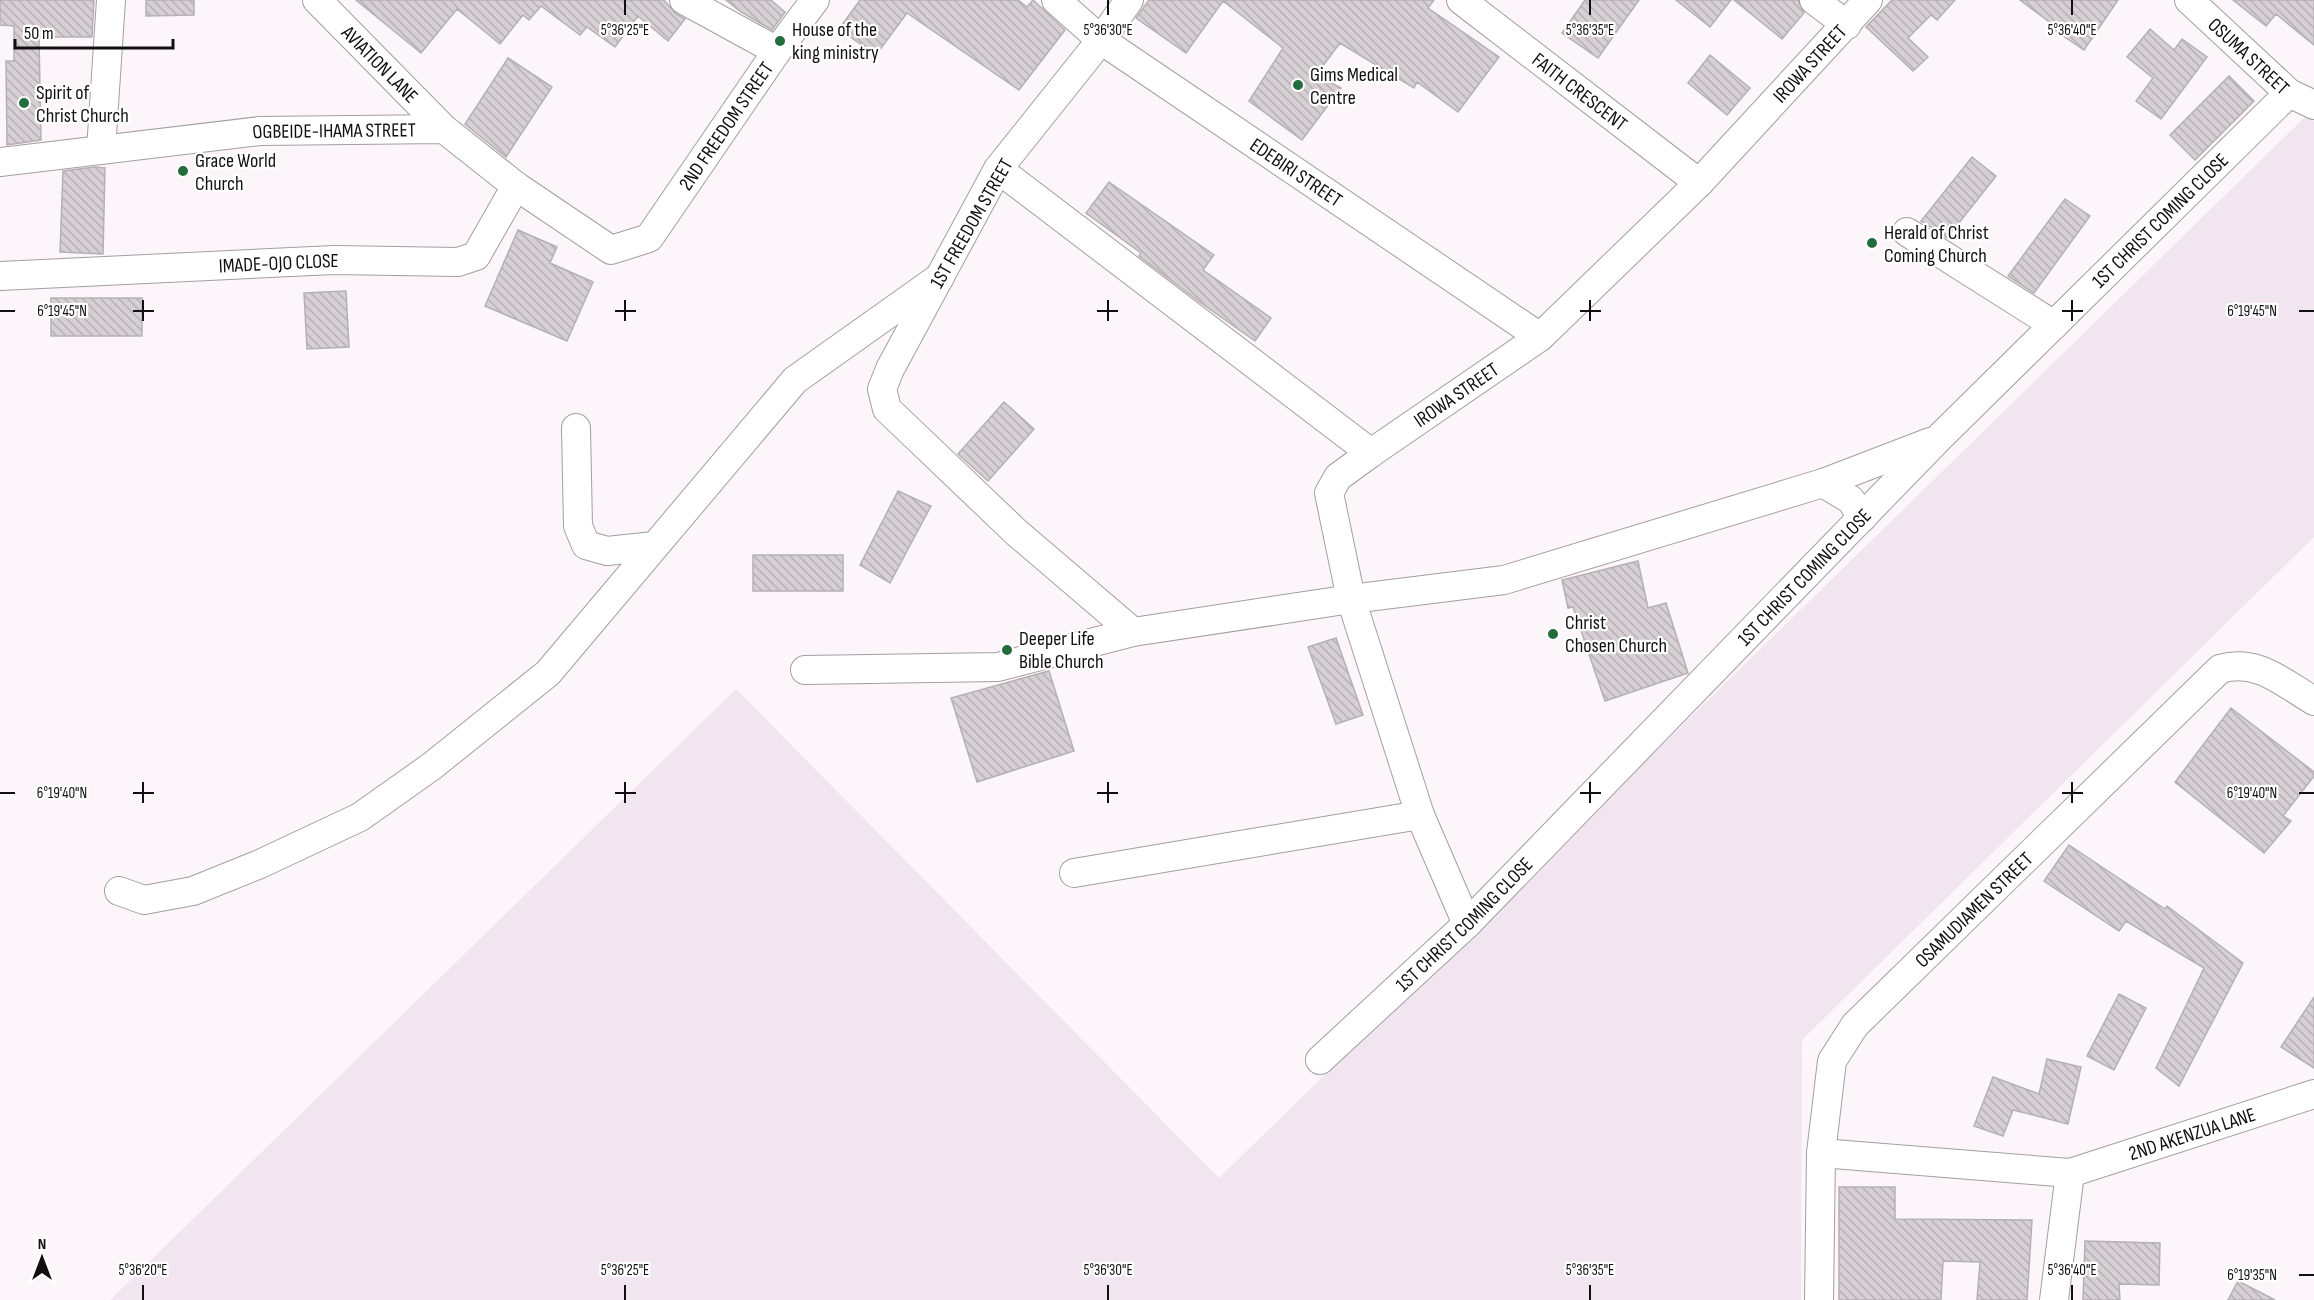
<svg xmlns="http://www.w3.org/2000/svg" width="2314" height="1300" viewBox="0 0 2314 1300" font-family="'Sofia Sans Condensed',sans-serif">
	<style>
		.built { fill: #f1e6ef }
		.building { fill: url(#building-back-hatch); stroke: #b6b0b5; stroke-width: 1.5 }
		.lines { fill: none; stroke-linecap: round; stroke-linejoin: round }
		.minor-casing { stroke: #a39ea2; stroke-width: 30 }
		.minor { stroke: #fff; stroke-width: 28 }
		.ticks { fill: none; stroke: #110f11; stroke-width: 2 }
		.poi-dot { fill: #226d3b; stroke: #fff; stroke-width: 2 }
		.labels { text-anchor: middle; stroke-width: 4.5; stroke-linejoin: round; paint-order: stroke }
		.poi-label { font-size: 20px; fill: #110f11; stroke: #fff; text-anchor: start }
		.street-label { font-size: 20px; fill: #110f11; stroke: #fff }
		.ticks-label { font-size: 15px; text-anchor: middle; fill: #110f11; stroke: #fff; stroke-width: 4.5; stroke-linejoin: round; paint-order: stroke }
	</style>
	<defs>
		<pattern id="building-back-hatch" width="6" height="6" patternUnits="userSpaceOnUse" patternTransform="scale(1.5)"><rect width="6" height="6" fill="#d6d0d5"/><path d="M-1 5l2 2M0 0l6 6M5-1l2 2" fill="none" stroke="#b7b1b6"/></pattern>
	</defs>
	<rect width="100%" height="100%" fill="#fcf6fb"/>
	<!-- built -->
	<path class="built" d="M2307,115L2314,121V537L1802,1040L1801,1300H110L736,689L1219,1178Z"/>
	<!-- building -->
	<path class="building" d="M0,0H94L92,37H39L41,140L7,145L6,61H14V26L0,25Z
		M146,0H194V15L146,16Z
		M356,0H664L676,14L685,19L668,41L638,16L615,47L587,27L580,35L541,6L529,20L523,15L500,44L457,9L421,53Z
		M726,0H771L785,12L772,30L741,12Z
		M860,0H1018L1027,7L1033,0L1065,30L1019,90L907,13L876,55L839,29Z
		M1149,0H1434L1428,8L1499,57L1458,112L1417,82L1414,88L1340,43L1316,75L1341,88L1302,140L1249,101L1283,48L1223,1L1186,53L1136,18Z
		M1585,0H1639L1598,58L1562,33Z
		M1676,0H1731L1710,27Z
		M1734,0H1798L1804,13L1782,39Z
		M1892,0H1955L1937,20L1931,15L1908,38L1928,57L1913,71L1866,27Z
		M2020,0H2118L2084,50L2050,27L2052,24Z
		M2233,0H2314V45L2276,14L2266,26Z
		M2150,29L2174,50L2182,39L2207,57L2161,119L2136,101L2153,78L2127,57Z
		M1710,55L1750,88L1727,115L1688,83Z
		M508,58L552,87L506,157L465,124Z
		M2229,76L2254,101L2195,160L2170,135Z
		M1972,157L1996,176L1947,238L1921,221Z
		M95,167L105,168L103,254L60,252L63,171Z
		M1109,182L1214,255L1203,270L1271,318L1255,341L1201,303L1139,256L1141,253L1086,213Z
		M2065,199L2090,216L2034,293L2008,276Z
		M518,230L557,247L550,263L593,282L567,341L485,306Z
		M346,291L349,347L307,349L304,293Z
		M51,298H142V336H51Z
		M1004,402L1034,429L988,481L958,454Z
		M898,491L931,506L890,583L860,565Z
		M753,555H843V591H753Z
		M1638,561L1648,608L1666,603L1688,673L1605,701L1573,607L1568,608L1562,580Z
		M1336,638L1363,715L1336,724L1308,647Z
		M1049,671L1074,751L977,782L951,698Z
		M2231,708L2314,772V776L2283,816L2291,821L2264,853L2175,782Z
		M2069,845L2165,909L2167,906L2243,963L2179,1086L2156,1068L2204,968L2126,921L2119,931L2044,881Z
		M2119,994L2146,1008L2114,1070L2087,1056Z
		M2314,997V1068L2281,1047Z
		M2047,1059L2081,1067L2068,1124L2013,1110L2003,1136L1974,1126L1993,1077L2039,1094Z
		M1839,1187H1895V1219L2032,1220L2027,1300H1977L1980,1262L1943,1261L1941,1300H1839Z
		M2085,1241L2160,1243L2159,1285L2119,1284L2120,1300H2083Z
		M2238,1281L2275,1300H2228Z"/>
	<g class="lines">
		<defs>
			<g id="minor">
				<path id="s1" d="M317,0L444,129"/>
				<path d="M684,0L777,51"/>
				<path id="s2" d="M1056,0L1101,40L1540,337"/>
				<path d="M1129,0L1101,40L998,169L890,369L882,389L887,409L1017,533L1133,632"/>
				<path id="s3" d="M1461,0L1699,183"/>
				<path d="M1814,0L1847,25"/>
				<path id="s4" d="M2189,0L2289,93L2314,105"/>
				<path d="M101,150L111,0"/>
				<path id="s5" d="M0,162L260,131L444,129L516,186L611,250L649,238L777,51L815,0"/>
				<path d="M998,169L1371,453"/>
				<path d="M1907,232L2054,325"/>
				<path id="s6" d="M0,276L334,260L458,262L476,256L516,186"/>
				<path d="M576,428L578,526L586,545L607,551L654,546"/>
				<path d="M1823,483L1851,500L1862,518"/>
				<path d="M805,670L998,667L1133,632L1351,599L1504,580L1823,483L1930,442"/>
				<path d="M1074,873L1420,815"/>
				<path d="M119,891L144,900L193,891L260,864L360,817L432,766L548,673L795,380L940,277"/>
				<path id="s7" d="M1467,924L1420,815L1351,599L1329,493L1338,477L1371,453L1540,337L1699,183L1868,0"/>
				<path id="s8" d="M1320,1060L1467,924L1939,438L2289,93"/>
				<path id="s9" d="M1821,1153L2070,1173L2314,1094"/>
				<path id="s10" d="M1819,1300L1821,1153L1832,1061L1855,1025L2220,669C2257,658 2282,682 2314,701"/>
				<path d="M2054,1300L2070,1173"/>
			</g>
		</defs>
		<!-- minor casing -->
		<use href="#minor" class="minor-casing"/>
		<!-- minor -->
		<use href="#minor" class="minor"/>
	</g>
	<!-- ticks -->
	<path class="ticks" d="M625,0V15M1108,0V15M1590,0V15M2072,0V15M143,300V321M625,300V321M1108,300V321M1590,300V321M2072,300V321M0,311H15M133,311H154M615,311H636M1097,311H1118M1580,311H1601M2062,311H2083M2299,311H2314M143,782V803M625,782V803M1108,782V803M1590,782V803M2072,782V803M0,793H15M133,793H154M615,793H636M1097,793H1118M1580,793H1601M2062,793H2083M2299,793H2314M2299,1275H2314M143,1285V1300M625,1285V1300M1108,1285V1300M1590,1285V1300M2072,1285V1300"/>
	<!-- markers -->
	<g class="poi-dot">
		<circle cx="780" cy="41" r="6"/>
		<circle cx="1298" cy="85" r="6"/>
		<circle cx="24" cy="103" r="6"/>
		<circle cx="183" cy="171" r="6"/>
		<circle cx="1872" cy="243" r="6"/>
		<circle cx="1553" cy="634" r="6"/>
		<circle cx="1007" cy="650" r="6"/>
	</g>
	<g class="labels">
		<!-- poi labels -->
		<g class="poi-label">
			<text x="792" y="36">House of the<tspan x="792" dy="23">king ministry</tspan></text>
			<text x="1310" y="81">Gims Medical<tspan x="1310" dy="23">Centre</tspan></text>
			<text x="36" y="99">Spirit of<tspan x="36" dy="23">Christ Church</tspan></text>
			<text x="195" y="167">Grace World<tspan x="195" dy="23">Church</tspan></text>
			<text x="1884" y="239">Herald of Christ<tspan x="1884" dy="23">Coming Church</tspan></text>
			<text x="1565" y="629">Christ<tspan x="1565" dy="23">Chosen Church</tspan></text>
			<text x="1019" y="645">Deeper Life<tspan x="1019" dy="23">Bible Church</tspan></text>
		</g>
		<!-- street labels -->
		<g class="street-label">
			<text dy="7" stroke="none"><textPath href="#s4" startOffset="82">OSUMA STREET</textPath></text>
			<text dy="7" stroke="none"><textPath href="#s7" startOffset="1102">IROWA STREET</textPath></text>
			<text dy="7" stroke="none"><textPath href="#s1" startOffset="90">AVIATION LANE</textPath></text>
			<text dy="7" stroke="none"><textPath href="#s3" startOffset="150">FAITH CRESCENT</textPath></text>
			<text dy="7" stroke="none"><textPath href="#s5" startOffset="828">2ND FREEDOM STREET</textPath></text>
			<text dy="7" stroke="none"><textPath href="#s5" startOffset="336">OGBEIDE-IHAMA STREET</textPath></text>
			<text dy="7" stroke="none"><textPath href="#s2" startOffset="296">EDEBIRI STREET</textPath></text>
			<text dy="7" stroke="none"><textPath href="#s8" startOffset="1188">1ST CHRIST COMING CLOSE</textPath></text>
			<text transform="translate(971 223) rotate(-60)" y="7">1ST FREEDOM STREET</text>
			<text dy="7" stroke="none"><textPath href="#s6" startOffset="279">IMADE-OJO CLOSE</textPath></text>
			<text dy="7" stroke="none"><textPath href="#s7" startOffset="616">IROWA STREET</textPath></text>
			<text dy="7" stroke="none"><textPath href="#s8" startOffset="684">1ST CHRIST COMING CLOSE</textPath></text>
			<text dy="7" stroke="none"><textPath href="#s10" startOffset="448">OSAMUDIAMEN STREET</textPath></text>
			<text dy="7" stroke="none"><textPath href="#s8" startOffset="198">1ST CHRIST COMING CLOSE</textPath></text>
			<text dy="7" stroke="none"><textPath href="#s9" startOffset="378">2ND AKENZUA LANE</textPath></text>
		</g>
	</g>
	<g class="ticks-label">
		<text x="625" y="35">5°36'25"E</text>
		<text x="1108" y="35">5°36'30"E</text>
		<text x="1590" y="35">5°36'35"E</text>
		<text x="2072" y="35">5°36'40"E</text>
		<text x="62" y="316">6°19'45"N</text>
		<text x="2252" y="316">6°19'45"N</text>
		<text x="62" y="798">6°19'40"N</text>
		<text x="2252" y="798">6°19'40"N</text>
		<text x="143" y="1275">5°36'20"E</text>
		<text x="625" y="1275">5°36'25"E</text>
		<text x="1108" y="1275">5°36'30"E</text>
		<text x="1590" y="1275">5°36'35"E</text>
		<text x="2072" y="1275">5°36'40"E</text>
		<text x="2252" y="1280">6°19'35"N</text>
	</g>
	<!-- north arrow -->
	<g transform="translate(42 1258)" stroke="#ffffff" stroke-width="4.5" paint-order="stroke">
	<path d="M0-4.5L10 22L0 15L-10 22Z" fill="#110f11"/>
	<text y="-9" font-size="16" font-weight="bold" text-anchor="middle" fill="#110f11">N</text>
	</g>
	<!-- scale -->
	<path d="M15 39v9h158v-9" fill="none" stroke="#110f11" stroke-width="3"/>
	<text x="24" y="39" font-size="18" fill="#110f11" stroke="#ffffff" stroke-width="4.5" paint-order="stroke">50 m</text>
</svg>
